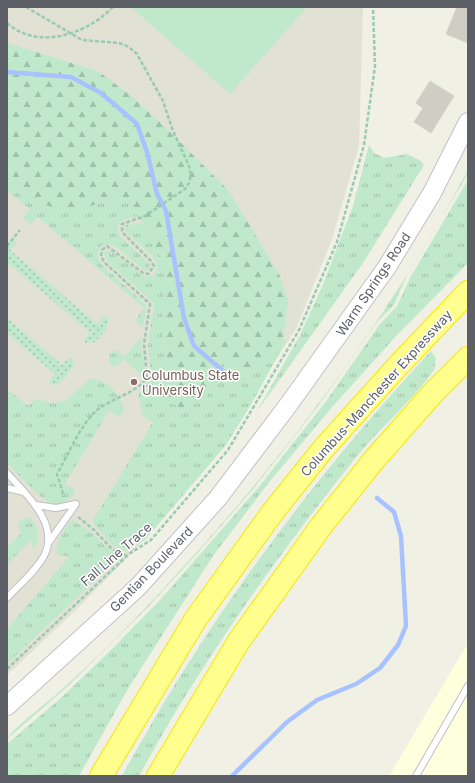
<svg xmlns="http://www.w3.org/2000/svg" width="475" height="783" viewBox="0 0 475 783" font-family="Inter,sans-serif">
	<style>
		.commercial { fill: #feffdc }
		.education { fill: #e1e1d4 }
		.grass { fill: url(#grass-tufts) }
		.forest { fill: url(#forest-firs) }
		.garden { fill: url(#garden-dots) }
		.pitch { fill: #c0e9cb }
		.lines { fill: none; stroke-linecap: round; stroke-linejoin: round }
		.stream { stroke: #a7c2ff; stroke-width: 4.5 }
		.building { fill: #cfcdc4; stroke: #d6d5c3 }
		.lane-casing { stroke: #bfc0c7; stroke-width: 8 }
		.secondary-casing { stroke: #c0c1c9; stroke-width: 20 }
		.highway-casing { stroke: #f6e800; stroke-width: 24 }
		.path { stroke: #99cab4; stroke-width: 2.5; stroke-dasharray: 4 2; stroke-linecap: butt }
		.lane { stroke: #fff; stroke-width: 6 }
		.secondary { stroke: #fff; stroke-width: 18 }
		.highway { stroke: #ffff8e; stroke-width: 22 }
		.education-dot { fill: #8d6e63; stroke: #fff; stroke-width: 1.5 }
		.labels { text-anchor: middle; stroke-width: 3; stroke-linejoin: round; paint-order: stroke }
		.street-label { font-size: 13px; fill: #5d5f67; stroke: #fff }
		.education-label { font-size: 13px; fill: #785e54; stroke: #fff; text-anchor: start }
	</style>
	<defs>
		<pattern id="grass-tufts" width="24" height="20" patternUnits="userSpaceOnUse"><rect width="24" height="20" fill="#c0e9cb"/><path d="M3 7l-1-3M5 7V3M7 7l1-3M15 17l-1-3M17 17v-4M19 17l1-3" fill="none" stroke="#9fc0a9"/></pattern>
		<pattern id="forest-firs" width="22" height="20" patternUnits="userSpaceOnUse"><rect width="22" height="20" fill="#c0e9cb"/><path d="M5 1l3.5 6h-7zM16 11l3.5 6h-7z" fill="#9fc0a9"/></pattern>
		<pattern id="garden-dots" width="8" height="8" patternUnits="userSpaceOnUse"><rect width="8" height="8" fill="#c0e9cb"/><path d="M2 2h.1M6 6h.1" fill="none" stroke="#9fc0a9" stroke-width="1.8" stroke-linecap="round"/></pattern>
	</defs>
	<rect width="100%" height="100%" fill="#f0f0e5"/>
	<!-- commercial -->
	<path class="commercial" d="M468,643V776H389L424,717Z"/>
	<!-- education -->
	<path class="education" d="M7,7H363L359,146L332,239L296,329L226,436L145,539L78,608L7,675Z"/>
	<!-- grass -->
	<path class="grass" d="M369,145L374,153L385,158L407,154L421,161L424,165L363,263L256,413L300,335L324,282L353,206Z
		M468,170L466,177L408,273L394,305L377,322L318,406L253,489L195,556L145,610L66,688L7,739C13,728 47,703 59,692C99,656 138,617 174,577C287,455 389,317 468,170Z
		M468,180V263L398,334L333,406L270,481L213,556L129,687L79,776H7V744L62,697L113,648L162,598L258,488L327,400L380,324L397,306L410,278Z
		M7,182L40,204L124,197L138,216L123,220L117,226L120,236L149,263L150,269L146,271L142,269L118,248L109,244L102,245C96,252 97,258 101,264L145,304L146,308L143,328L135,321L144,308L38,217L31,224L24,219V216L30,209L7,191Z
		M143,223L149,231L165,264L163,326L164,357L170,402L208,376L226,360L257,372L283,340L286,341L249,408L226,445L145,540L126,551L112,545L92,522L153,422L143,416L138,394L151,380L148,346L154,305L151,300L108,262L104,254L106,251H111L144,277L154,275C167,258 132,242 124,229L126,225Z
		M142,336L141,345L146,376L144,377L123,359L117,366H112L109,362L110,353L116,350L124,357Z
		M431,351L436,358L434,370C411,403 378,429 353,461C274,560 200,664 139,776H122C206,621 311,480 431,351Z
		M90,379C104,376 126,399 123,413L119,416L109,411L65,484L74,489L75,494C57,512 46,502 32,488C24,480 15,472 7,463V389L28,406L36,399L53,403L65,401Z
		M23,518H29C39,526 40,538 34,549L30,540L7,565V548L21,533L18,524Z
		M72,520L90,531L104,545L119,557L7,664V629L69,557L57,554L56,551L61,535Z"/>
	<!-- forest -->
	<path class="forest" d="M7,43L98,71L130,95L161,123L229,191L280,276L288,302L283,340L257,372L226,360L208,376L207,398L182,409L170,402L164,358L163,326L164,264L149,231L124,197L71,211L40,204L7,182Z"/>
	<!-- garden -->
	<path class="garden" d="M15,239L16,243L10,250L97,324L105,316L109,318L106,329L95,342L85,343V339L90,332L7,262V248Z
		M7,318L62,365L69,358L72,359L74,365L64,379L56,385L50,384V380L55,374L7,333Z"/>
	<!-- pitch -->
	<path class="pitch" d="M131,7H307L230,94Z"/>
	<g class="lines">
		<!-- stream -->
		<path class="stream" d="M7,72L71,77L101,93L137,124L147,152L157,194L166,211L184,318L194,346L231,378
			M232,776L287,722L317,700L356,684L380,668L398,645L406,626L401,536L394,512L377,498"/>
	</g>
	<!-- building -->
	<path class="building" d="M457,7H468V43L446,34Z
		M430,81L454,96L431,133L414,122L423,108L416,103Z"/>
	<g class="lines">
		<defs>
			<path id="lane" d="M7,473C26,494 59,523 45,554C37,570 19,585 7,598
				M7,488L24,492
				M36,505L56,508L76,504
				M49,542L76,504
				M416,776L468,686"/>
			<path id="secondary" d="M7,706L138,587L218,498L289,404L387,267L432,193L468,122"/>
			<path id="highway" d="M101,776L195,620L272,513L324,448L396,368L468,292
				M158,776L239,641L322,525L374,460L432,394L468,358"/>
		</defs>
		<!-- lane casing -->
		<use href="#lane" class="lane-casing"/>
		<!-- secondary casing -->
		<use href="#secondary" class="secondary-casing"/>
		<!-- highway casing -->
		<use href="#highway" class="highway-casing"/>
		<!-- path -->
		<path class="path" d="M26,7L82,40L119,43L129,47L137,54L163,101L173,131L189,166L191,175L189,183L185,189L145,216L122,224V232L151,261L154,266L148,274L143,273L107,246L102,250L101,256L104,262L150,304L144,344L147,378C134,395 109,398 94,413C79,428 68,455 57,474L64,497
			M7,23C38,51 87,34 113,7
			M7,246L20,230
			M78,517L94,530L112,549L127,556
			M7,669L129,554L151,540L228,450L299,330L337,242L364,145L375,66L373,7"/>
		<!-- lane -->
		<use href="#lane" class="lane"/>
		<!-- secondary -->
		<use href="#secondary" class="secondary"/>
		<!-- highway -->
		<use href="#highway" class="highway"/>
	</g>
	<!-- markers -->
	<circle class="education-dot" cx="134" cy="382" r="4"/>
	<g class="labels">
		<!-- street labels -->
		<g class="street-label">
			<text transform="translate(373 284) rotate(-56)" y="5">Warm Springs Road</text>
			<text transform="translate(376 393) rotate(-48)" y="5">Columbus-Manchester Expressway</text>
			<text transform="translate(116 554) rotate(-41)" y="5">Fall Line Trace</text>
			<text transform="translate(151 569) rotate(-46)" y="5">Gentian Boulevard</text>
		</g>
		<!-- education labels -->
		<g class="education-label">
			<text x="142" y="380">Columbus State<tspan x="142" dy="15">University</tspan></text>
		</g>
	</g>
	<!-- border -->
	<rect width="475" height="783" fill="none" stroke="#5d5f67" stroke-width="16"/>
</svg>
